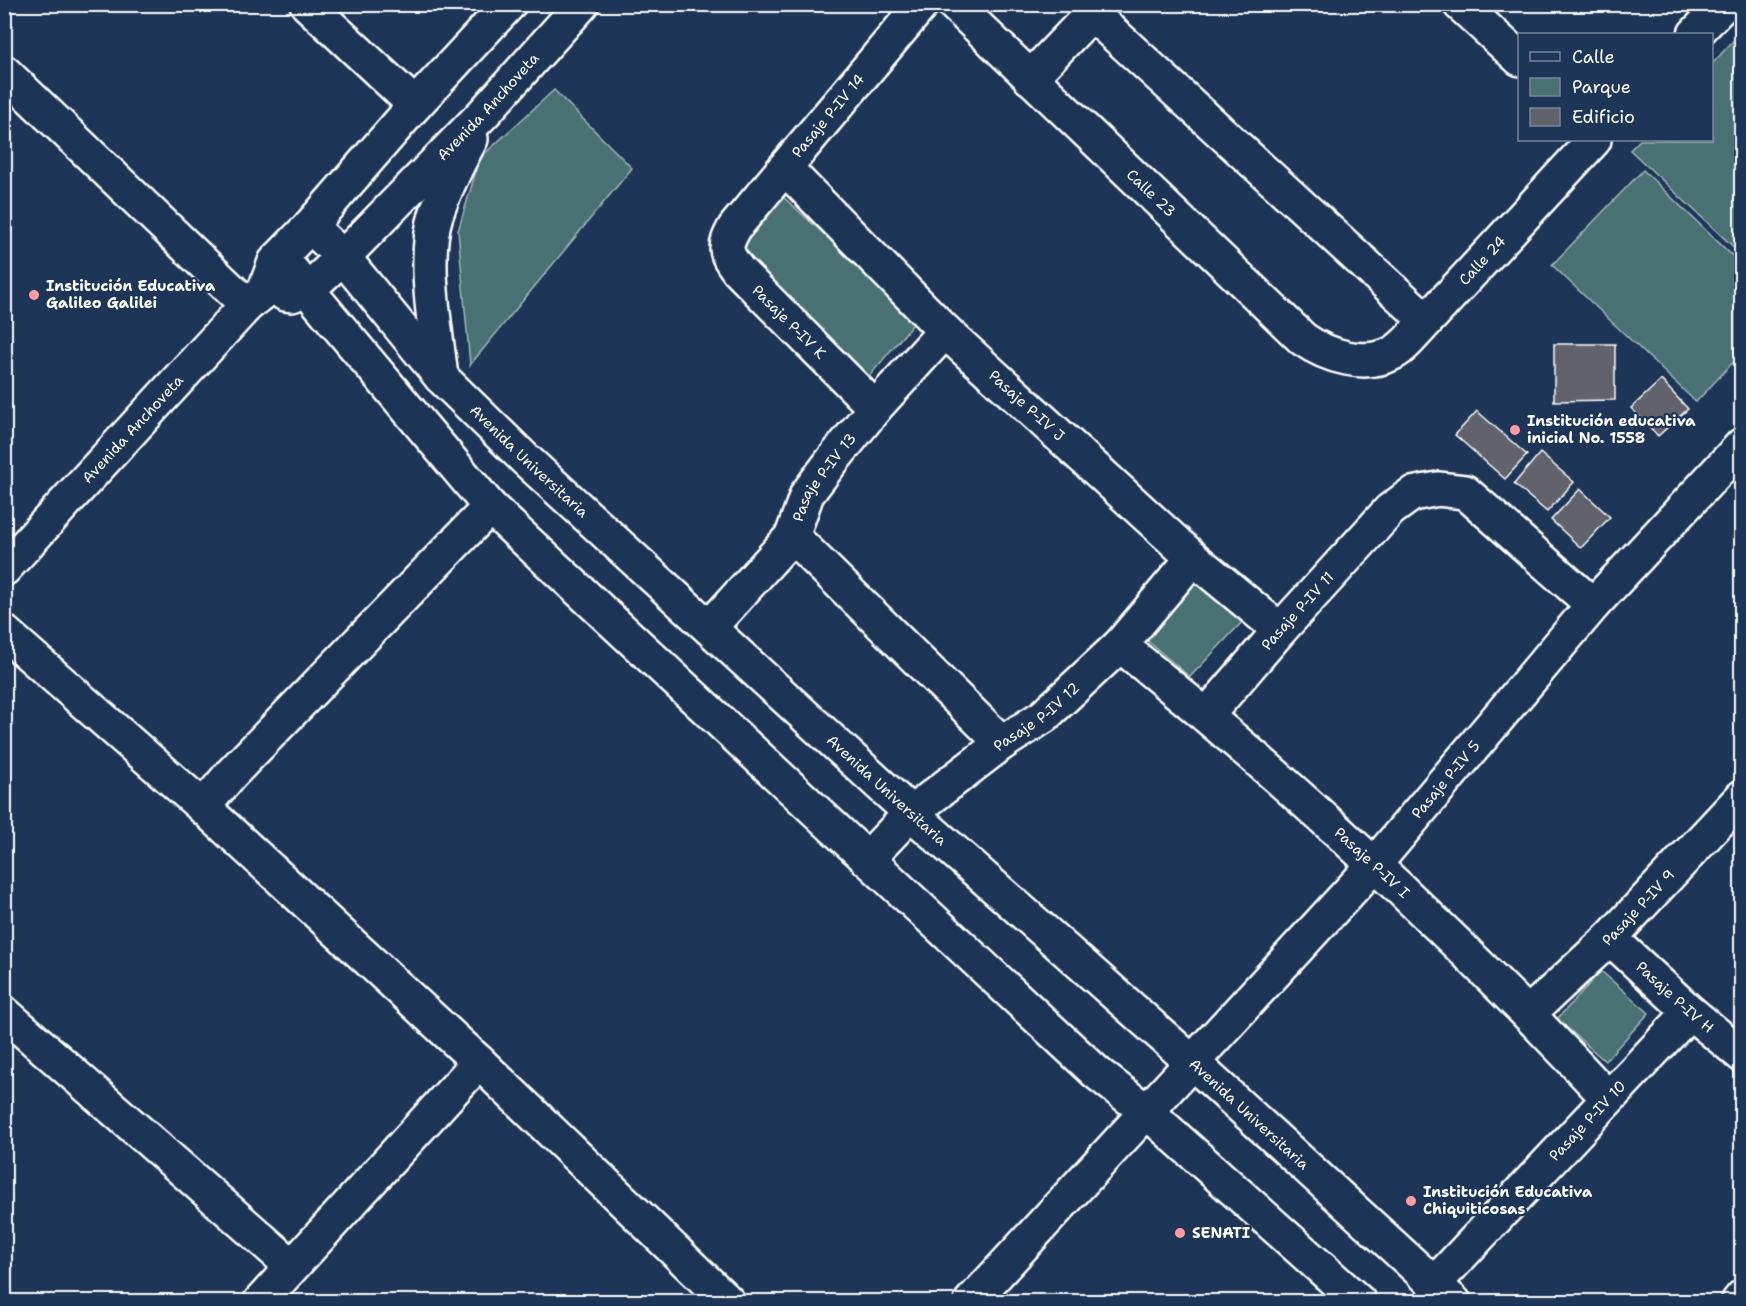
<svg xmlns="http://www.w3.org/2000/svg" width="1746" height="1306" viewBox="0 0 1746 1306" font-family="'Shantell Sans',sans-serif">
	<style>
		.park { fill: #4a7073; stroke: #a4b8b9; stroke-width: 1.5 }
		.building { fill: #62626c; stroke: #fff; stroke-width: 1.5 }
		.lines { fill: none; stroke-linecap: round; stroke-linejoin: round }
		.minor-casing { stroke: #fff; stroke-width: 38 }
		.major-casing { stroke: #fff; stroke-width: 38 }
		.minor { stroke: #1d3557; stroke-width: 33 }
		.major { stroke: #1d3557; stroke-width: 33 }
		.poi-dot { fill: #ff9aa2; stroke: #1d3557; stroke-width: 2 }
		.labels { text-anchor: middle; stroke-width: 4.5; stroke-linejoin: round; paint-order: stroke }
		.street-label { font-size: 15px; fill: #fff; stroke: #1d3557 }
		.poi-label { font-size: 15px; font-weight: bold; fill: #fff; stroke: #1d3557; text-anchor: start }
	</style>
	<rect width="100%" height="100%" fill="#1d3557"/>
	<filter id="ink" filterUnits="userSpaceOnUse"><feTurbulence type="fractalNoise" baseFrequency=".0167" numOctaves="2"/><feDisplacementMap in="SourceGraphic" scale="12" xChannelSelector="R" yChannelSelector="G"/><feConvolveMatrix kernelMatrix="1 2 1 2 8 2 1 2 1" color-interpolation-filters="sRGB"/></filter>
	<g filter="url(#ink)">
		<!-- park -->
		<path class="park" d="M1741,32V254L1630,150L1640,140H1712V64Z
			M554,90L632,168L470,365L458,231L480,158Z
			M1643,170L1741,264V354L1696,402L1552,265Z
			M780,194L917,319L867,379L729,254Z
			M1191,575L1244,620L1190,677L1137,632Z
			M1601,971L1649,1013L1605,1061L1557,1019Z"/>
		<!-- building -->
		<path class="building" d="M1554,344H1615V400L1554,401Z
			M1661,380L1688,409L1658,436L1631,408Z
			M1477,411L1527,455L1505,479L1455,435Z
			M1540,453L1574,482L1547,512L1514,484Z
			M1580,489L1610,517L1581,548L1551,520Z"/>
		<g class="lines">
			<defs>
				<g id="minor">
					<path d="M307,4L415,105"/>
					<path id="s1" d="M954,4L1303,339C1327,356 1365,368 1393,353C1399,350 1404,345 1408,341L1594,140"/>
					<path d="M1460,4L1520,59"/>
					<path d="M1092,14L1426,320"/>
					<path d="M1695,34L1724,4"/>
					<path d="M4,72L247,305"/>
					<path d="M1030,78L1101,4"/>
					<path id="s2" d="M785,168L945,331L1193,558L1280,630"/>
					<path id="s3" d="M875,408L738,270C725,252 723,248 735,227L922,4"/>
					<path d="M792,536L1002,743"/>
					<path id="s4" d="M710,627L792,536L807,494L832,461L875,408L945,331"/>
					<path d="M4,632L203,807L479,1062L728,1302"/>
					<path id="s5" d="M1120,645C1293,784 1457,936 1608,1098"/>
					<path id="s6" d="M1207,715L1280,630L1390,510L1412,494L1438,489L1465,492L1593,605"/>
					<path d="M203,807L231,774L490,507"/>
					<path id="s7" d="M867,859L911,813L1002,743L1044,716L1120,645L1193,558"/>
					<path id="s8" d="M1610,938L1690,1012L1742,1055"/>
					<path d="M4,1013L292,1266"/>
					<path id="s9" d="M1529,1013L1610,938L1742,797"/>
					<path id="s10" d="M1434,1284L1690,1012"/>
					<path d="M260,1302L479,1062"/>
					<path id="s11" d="M971,1302L1374,865L1593,605L1742,445"/>
					<path d="M1738,1302L1742,1297"/>
				</g>
				<g id="major">
					<path id="s12" d="M310,226L343,257L441,377L525,459L911,813L1192,1062L1454,1302"/>
					<path d="M280,257L490,507L1097,1073L1146,1111L1359,1302"/>
					<path id="s13" d="M285,294L292,295L317,281L343,257L483,114L582,4"/>
					<path d="M441,377C436,332 422,258 436,215C445,189 458,163 471,139"/>
					<path id="s14" d="M4,569L247,305L264,292L275,262L310,226L415,105L509,4"/>
				</g>
			</defs>
			<!-- minor casing -->
			<use href="#minor" class="minor-casing"/>
			<!-- major casing -->
			<use href="#major" class="major-casing"/>
			<!-- minor -->
			<use href="#minor" class="minor"/>
			<!-- major -->
			<use href="#major" class="major"/>
		</g>
	</g>
	<!-- markers -->
	<g class="poi-dot">
		<circle cx="34" cy="295" r="6"/>
		<circle cx="1515" cy="430" r="6"/>
		<circle cx="1411" cy="1201" r="6"/>
		<circle cx="1180" cy="1233" r="6"/>
	</g>
	<g class="labels">
		<!-- street labels -->
		<g class="street-label">
			<text dy="5" stroke="none"><textPath href="#s13" startOffset="280">Avenida Anchoveta</textPath></text>
			<text dy="5" stroke="none"><textPath href="#s3" startOffset="387">Pasaje P-IV 14</textPath></text>
			<text dy="5" stroke="none"><textPath href="#s1" startOffset="273">Calle 23</textPath></text>
			<text dy="5" stroke="none"><textPath href="#s1" startOffset="708">Calle 24</textPath></text>
			<text transform="translate(789 322) rotate(45)" y="5">Pasaje P-IV K</text>
			<text dy="5" stroke="none"><textPath href="#s2" startOffset="339">Pasaje P-IV J</textPath></text>
			<text dy="5" stroke="none"><textPath href="#s14" startOffset="190">Avenida Anchoveta</textPath></text>
			<text dy="5" stroke="none"><textPath href="#s12" startOffset="322">Avenida Universitaria</textPath></text>
			<text dy="5" stroke="none"><textPath href="#s4" startOffset="190">Pasaje P-IV 13</textPath></text>
			<text dy="5" stroke="none"><textPath href="#s6" startOffset="138">Pasaje P-IV 11</textPath></text>
			<text dy="5" stroke="none"><textPath href="#s7" startOffset="222">Pasaje P-IV 12</textPath></text>
			<text dy="5" stroke="none"><textPath href="#s11" startOffset="706">Pasaje P-IV 5</textPath></text>
			<text dy="5" stroke="none"><textPath href="#s12" startOffset="808">Avenida Universitaria</textPath></text>
			<text dy="5" stroke="none"><textPath href="#s5" startOffset="333">Pasaje P-IV I</textPath></text>
			<text dy="5" stroke="none"><textPath href="#s9" startOffset="152">Pasaje P-IV 9</textPath></text>
			<text dy="5" stroke="none"><textPath href="#s8" startOffset="88">Pasaje P-IV H</textPath></text>
			<text dy="5" stroke="none"><textPath href="#s12" startOffset="1294">Avenida Universitaria</textPath></text>
			<text dy="5" stroke="none"><textPath href="#s10" startOffset="224">Pasaje P-IV 10</textPath></text>
		</g>
		<!-- poi labels -->
		<g class="poi-label">
			<text x="46" y="291">Institución Educativa<tspan x="46" dy="17">Galileo Galilei</tspan></text>
			<text x="1527" y="426">Institución educativa<tspan x="1527" dy="17">inicial No. 1558</tspan></text>
			<text x="1423" y="1197">Institución Educativa<tspan x="1423" dy="17">Chiquiticosas</tspan></text>
			<text x="1192" y="1238">SENATI</text>
		</g>
	</g>
	<!-- margin -->
	<rect width="1746" height="1306" fill="none" stroke="#1d3557" stroke-width="24"/>
	<rect x="12" y="12" width="1722" height="1282" fill="none" stroke="#fff" stroke-width="2" filter="url(#ink)"/>
	<!-- legend -->
	<rect x="1518" y="33" width="195" height="108" fill="#1d3557" stroke="#77869a" stroke-width="1.5"/>
	<rect x="1530" y="52" width="30" height="9" fill="#1d3557" stroke="#77869a" stroke-width="1.5"/>
	<text x="1572" y="63" font-size="18" fill="#ffffff">Calle</text>
	<rect x="1530" y="78" width="30" height="18" fill="#4a7073" stroke="#77869a" stroke-width="1.5"/>
	<text x="1572" y="93" font-size="18" fill="#ffffff">Parque</text>
	<rect x="1530" y="108" width="30" height="18" fill="#62626c" stroke="#77869a" stroke-width="1.5"/>
	<text x="1572" y="123" font-size="18" fill="#ffffff">Edificio</text>
</svg>
